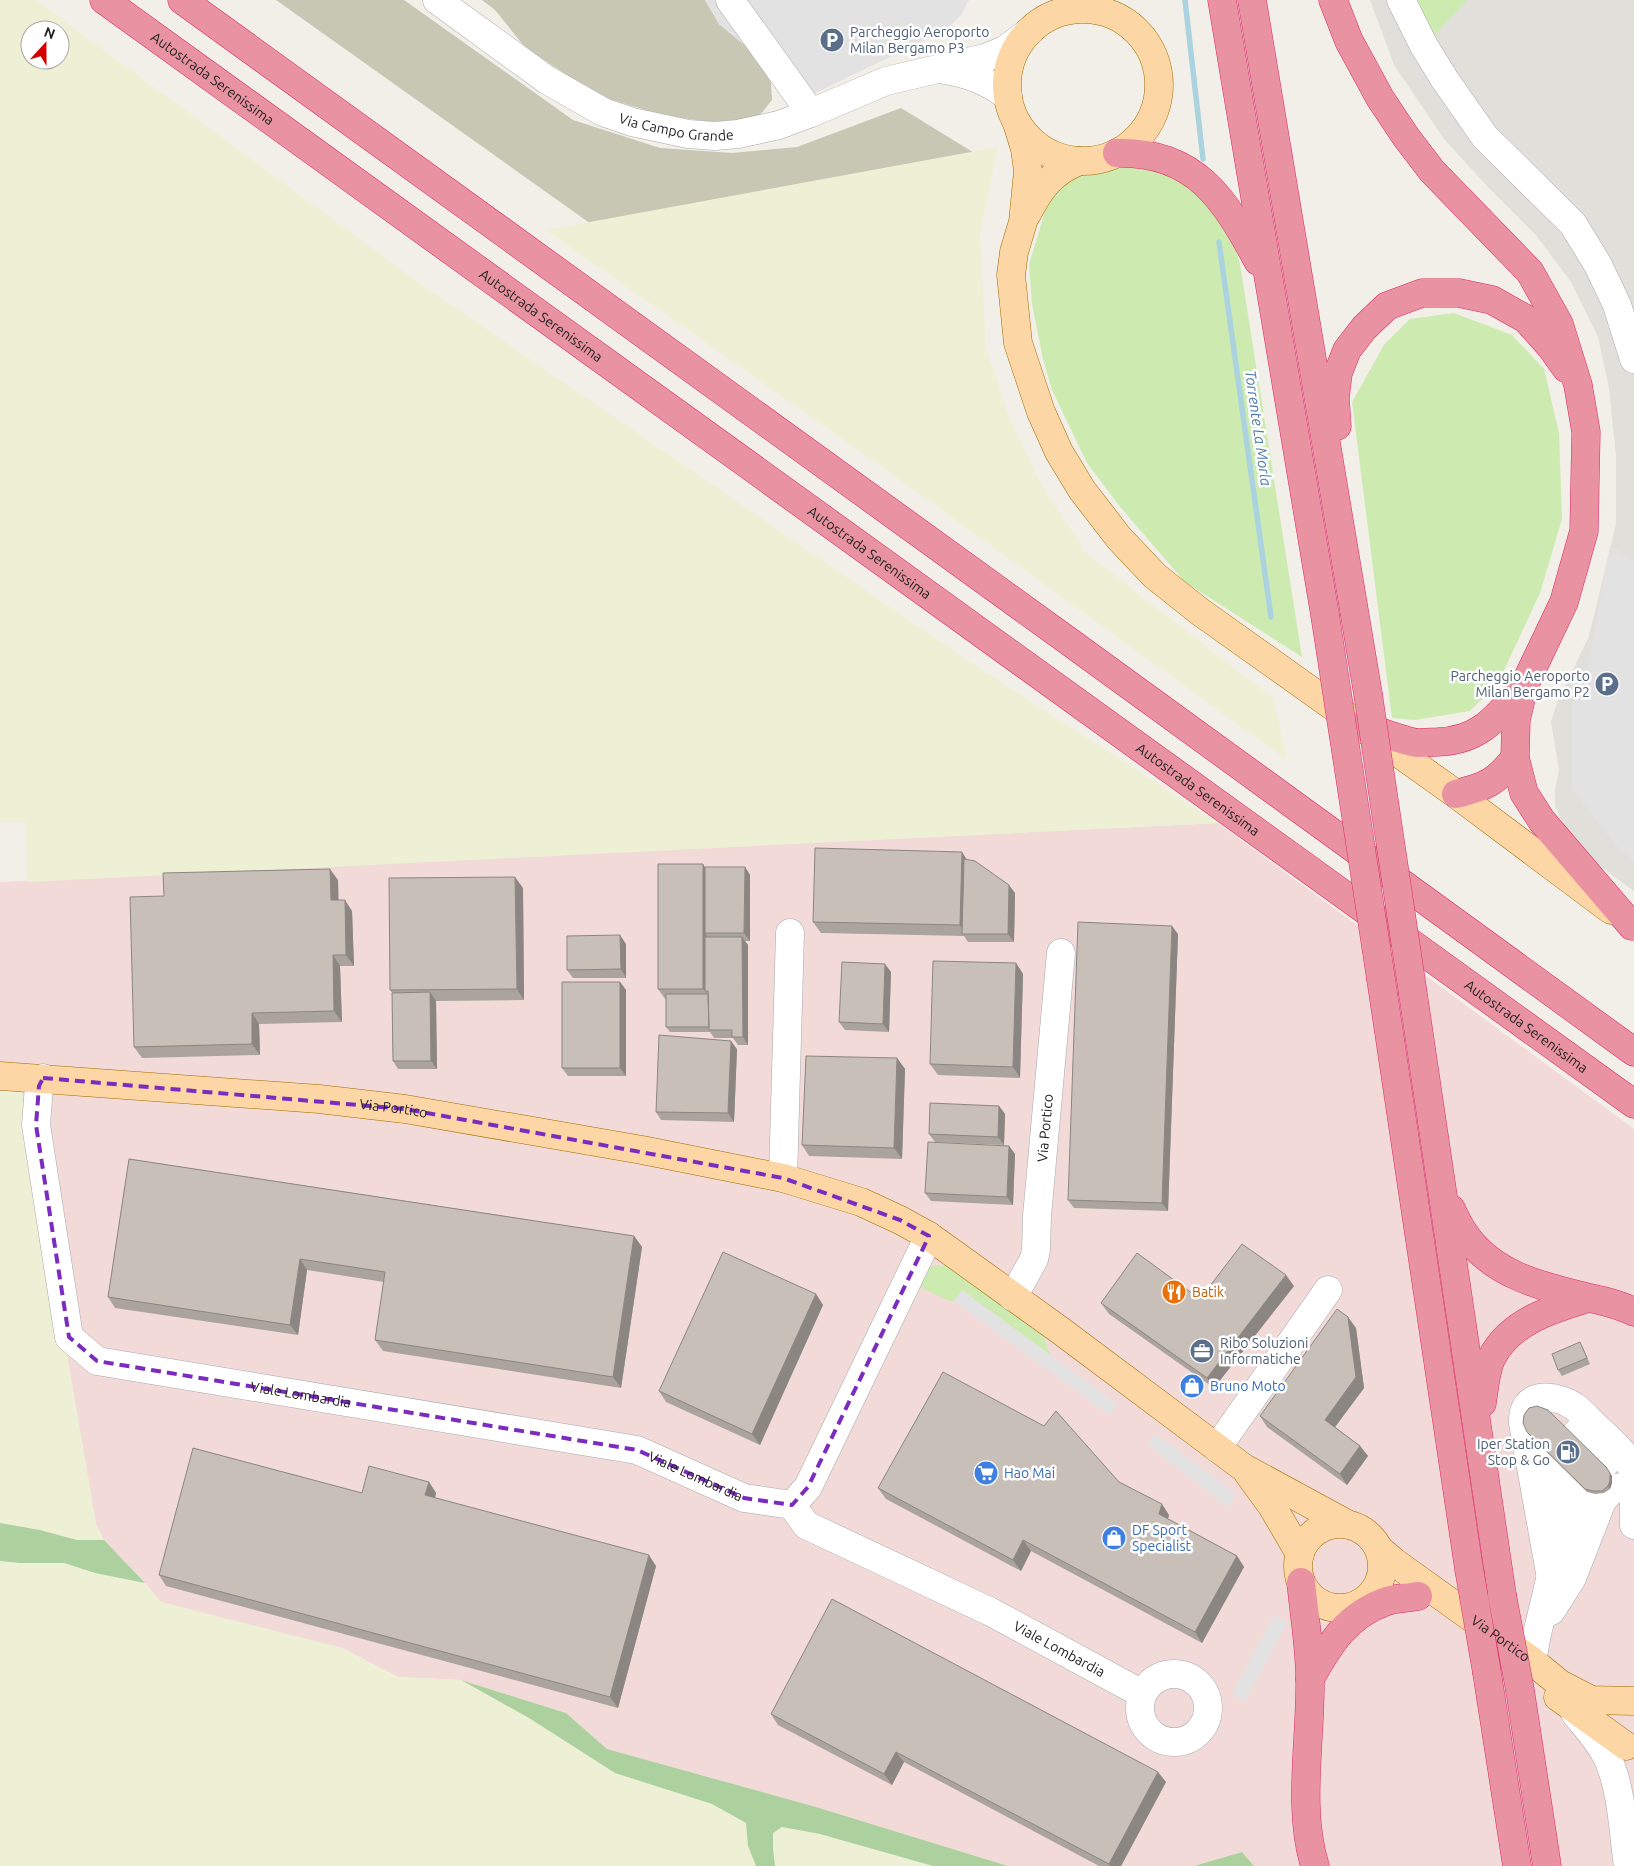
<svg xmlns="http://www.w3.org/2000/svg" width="1634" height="1866" viewBox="0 0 1634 1866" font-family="Ubuntu,sans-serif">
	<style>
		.commercial { fill: #f2dad9 }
		.airport { fill: #e1dfda }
		.construction { fill: #c7c7b4 }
		.farmland { fill: #eef0d5; fill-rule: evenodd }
		.grass { fill: #cdebb0 }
		.forest { fill: #add19e }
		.parking { fill: #e2e2e2 }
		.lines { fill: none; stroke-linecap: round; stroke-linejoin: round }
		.stream { stroke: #aad3df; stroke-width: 5.5 }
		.minor-casing { stroke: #a9a9a9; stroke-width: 29 }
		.major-casing { stroke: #a06b00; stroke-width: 29 }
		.highway-casing { stroke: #dc2a67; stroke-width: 29 }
		.minor { stroke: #fff; stroke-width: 28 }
		.major { stroke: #fcd6a4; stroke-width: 28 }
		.highway { stroke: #e892a2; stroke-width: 28 }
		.highway-bridge-casing { stroke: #dc2a67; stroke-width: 29; stroke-linecap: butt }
		.highway-bridge { stroke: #e892a2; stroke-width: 28 }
		.wall { fill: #aba49e }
		.shaded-wall { fill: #8b8681 }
		.building { fill: #c7bfb8; stroke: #8b8681 }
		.marked { fill: none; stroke: #7b2cbf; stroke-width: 4; stroke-dasharray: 10 6; stroke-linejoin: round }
		.labels { text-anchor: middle; stroke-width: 5; stroke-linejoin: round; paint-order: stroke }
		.service-label { font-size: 14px; fill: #4e5e75; stroke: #fff; text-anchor: start }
		.street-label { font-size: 14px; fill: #222; stroke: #fff }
		.food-label { font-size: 14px; fill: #c56008; stroke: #fff; text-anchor: start }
		.shop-label { font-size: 14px; fill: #366cbe; stroke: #fff; text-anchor: start }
		.water-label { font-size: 15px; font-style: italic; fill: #4a7aab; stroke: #fff }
	</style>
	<rect width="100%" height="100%" fill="#f2efe9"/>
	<!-- commercial -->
	<path class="commercial" d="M1218,823L1634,1129V1866H1254L1242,1852L1194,1866H1008L816,1807L607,1749L566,1713L461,1680L398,1677L342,1648L161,1602L145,1583L104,1540L96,1524L17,1065H0V882Z"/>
	<!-- airport -->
	<path class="airport" d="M1370,0H1634V891L1589,858L1566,831L1555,806V790L1559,770L1551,722L1557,703L1589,636L1616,524V456L1609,388L1598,337L1571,282L1535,234L1487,186L1444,139L1394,65Z"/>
	<!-- construction -->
	<path class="construction" d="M276,0H404L573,120L660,148L732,153L797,147L901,108L984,159L729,322Z
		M482,0H705L719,24L758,56L768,69L771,83L772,100L760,115L746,124L717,123L662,115L596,95L524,46L495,10Z"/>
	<!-- farmland -->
	<path class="farmland" d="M0,0H36L418,282L967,660L1218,823L27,882L26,822H0ZM30,30H60V60H30Z
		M998,147L980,234L986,347L1009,417L1041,484L1086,553L1274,699L1287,760L889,472L546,230Z
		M0,1092H22L96,1524L104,1540H77L40,1530L0,1523Z
		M0,1561L20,1563H64L95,1573L145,1583L161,1602L342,1648L398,1677L461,1680L529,1718L615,1773L712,1804L746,1823L748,1846L756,1866H0Z
		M782,1827L820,1834L933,1866H775L773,1849V1833Z"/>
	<!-- grass -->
	<path class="grass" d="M1414,0H1467L1434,36Z
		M1133,162L1188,179L1231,233L1240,264L1302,657L1185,582L1121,508L1087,463L1052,390L1043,359L1032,304L1029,265L1048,201L1053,190L1081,173L1106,170Z
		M1454,313L1512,335L1544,369L1559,433L1562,519L1540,593L1498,683L1470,711L1415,720L1392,718L1352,402L1384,345L1410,319Z
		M936,1265L947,1266L958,1273L1043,1336L1051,1356L962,1290L954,1301H949L918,1286L928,1268Z"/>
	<!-- forest -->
	<path class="forest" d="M0,1523L40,1530L77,1540H104L145,1583L95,1573L64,1563H20L0,1561Z
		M461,1680L566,1713L607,1749L816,1807L1008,1866H933L820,1834L782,1827L773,1833V1849L775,1866H756L748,1846L746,1823L712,1804L615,1773L529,1718Z
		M1242,1852L1254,1866H1194Z"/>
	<!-- parking -->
	<path class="parking" d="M705,0H969L961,15L946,30L807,97L719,24Z
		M1610,546L1634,561V860L1618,848L1572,789V705L1589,662Z
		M962,1290L1117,1404L1109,1415L954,1301Z
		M1156,1434L1236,1494L1228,1507L1148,1445Z
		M1274,1615L1287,1623L1245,1701L1232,1694Z"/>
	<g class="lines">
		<!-- stream -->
		<path class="stream" d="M1185,0L1203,159
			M1219,242L1271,617"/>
		<defs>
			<g id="minor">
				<path id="s1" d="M437,0L547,80L603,112L632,122L688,134L715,136L738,134L779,125L811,113L886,81L985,58L1005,50L1030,31"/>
				<path d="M730,0L811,113"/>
				<path d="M1401,0L1424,46L1445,80L1485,137L1573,224L1598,265L1617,305L1634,359"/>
				<path d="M945,70C968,73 989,82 1008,96"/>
				<path id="s2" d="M43,1078L39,1086L36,1125L69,1337L97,1361L637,1450L744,1498L792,1505L806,1525L991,1612L1135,1690L1143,1693"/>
				<path d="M783,1178L790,933"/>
				<path id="s3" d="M1013,1297L1034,1259L1036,1250L1037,1216L1061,953"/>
				<path d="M1217,1448L1328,1290"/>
				<path d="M1544,1472L1548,1464L1585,1424L1592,1423"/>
				<path d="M1634,1503V1525"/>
				<path d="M792,1505L808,1487L929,1236"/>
				<path d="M1553,1514L1556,1495L1559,1487L1592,1449"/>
				<path d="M1551,1578L1523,1423C1523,1420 1523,1415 1524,1412C1530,1390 1561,1397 1575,1407C1582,1412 1588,1419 1595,1426C1608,1438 1622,1450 1632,1465"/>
				<path d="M1551,1611L1572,1578L1602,1501C1611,1490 1620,1481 1634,1492"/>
				<path d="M1532,1661L1537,1634L1559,1542L1568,1515L1578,1495L1609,1459L1616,1456L1625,1459L1632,1465L1634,1493"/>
				<circle cx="1174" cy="1708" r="34"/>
				<path d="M1575,1713C1586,1727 1599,1741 1607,1757C1622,1788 1623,1832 1628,1866"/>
			</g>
			<g id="major">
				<circle cx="1083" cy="85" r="76"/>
				<path d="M1017,123L1025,149L1028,171L1023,222L1014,252L1011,275L1018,343L1041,412L1059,452L1082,490L1119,538L1155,576L1199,611L1456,794L1611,910"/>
				<path d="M1027,214C1040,188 1052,172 1079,161"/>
				<path id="s4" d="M0,1076L319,1099L405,1109L642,1150L783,1178L861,1202L900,1220L929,1236L1061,1331L1244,1468L1349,1525"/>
				<path d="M1248,1473L1272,1506L1300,1554"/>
				<circle cx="1340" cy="1566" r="42"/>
				<path id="s5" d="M1379,1549L1394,1562L1532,1661L1560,1684L1591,1700L1633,1701"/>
				<path d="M1558,1697L1626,1746"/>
			</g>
			<g id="highway">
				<path id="s6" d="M104,0L1634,1104"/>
				<path d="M182,0L1067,640L1634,1052"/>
				<path d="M1222,0L1325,615"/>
				<path d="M1252,0L1368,694"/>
				<path d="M1333,0L1349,41L1380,98L1406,137L1432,171L1530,272L1559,324L1578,385L1586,432L1584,531L1564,602L1524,686L1516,720L1515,758L1524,793L1542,821L1632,926"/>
				<path d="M1117,153C1196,151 1225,200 1258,261"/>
				<path d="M1337,426L1335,398L1338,373L1347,350L1364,328L1387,306L1422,293H1459L1492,300L1526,319L1551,347L1566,368"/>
				<path d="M1362,726C1379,731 1400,740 1417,743C1423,743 1430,742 1437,742C1480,741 1497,717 1523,687"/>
				<path d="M1456,794C1487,786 1495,783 1515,758"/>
				<path d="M1381,979L1469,1569"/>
				<path d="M1413,994L1502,1595"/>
				<path d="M1451,1209C1455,1217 1459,1226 1464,1233C1492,1275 1541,1286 1586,1297C1603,1301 1619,1304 1634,1312"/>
				<path d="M1482,1403C1484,1390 1486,1368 1492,1357C1511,1321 1552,1309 1588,1298"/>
				<path d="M1301,1582C1304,1614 1310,1648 1310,1680C1311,1739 1297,1809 1315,1866"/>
				<path d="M1487,1673L1517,1866"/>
				<path d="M1310,1679C1330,1643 1347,1615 1387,1601C1397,1598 1408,1598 1418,1596"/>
				<path d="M1520,1690L1547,1866"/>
			</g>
		</defs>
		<!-- minor casing -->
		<use href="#minor" class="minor-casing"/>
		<!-- major casing -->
		<use href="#major" class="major-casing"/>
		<!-- highway casing -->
		<use href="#highway" class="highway-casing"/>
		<!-- minor -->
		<use href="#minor" class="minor"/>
		<!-- major -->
		<use href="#major" class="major"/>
		<!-- highway -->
		<use href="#highway" class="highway"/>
		<defs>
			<path id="highway-bridge" d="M1325,615L1381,979
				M1368,694L1413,994
				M1469,1569L1487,1673
				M1502,1595L1520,1690"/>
		</defs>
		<!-- highway-bridge casing -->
		<use href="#highway-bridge" class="highway-bridge-casing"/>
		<!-- highway-bridge -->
		<use href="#highway-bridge" class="highway-bridge"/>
	</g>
	<!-- wall -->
	<path class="wall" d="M967,860L1015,893L1014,942H968L964,936L821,933L813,922Z
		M705,867H745L750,875V941H745L748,945V1045H738L733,1038H714L710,1032H670L666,1027V1000L658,989Z
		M338,880V900L352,911L354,966H340L342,1022L259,1024L260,1055L142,1058L134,1047L164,896Z
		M523,888L524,1000L436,1001L437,1069H398L393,1061L392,993L390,990Z
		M1178,934L1168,1211L1074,1208L1068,1200Z
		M626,944V978H573L567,970Z
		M1016,963L1023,974L1020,1078L938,1075L930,1064Z
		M891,972L889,1032L845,1030L839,1022Z
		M620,982L626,990V1076H568L562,1068Z
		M737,1049L734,1122L661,1120L656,1112Z
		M897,1058L905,1069L902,1159L809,1156L802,1145Z
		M999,1106L1005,1114L1004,1145L935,1142L929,1134Z
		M1009,1146L1015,1154L1013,1205L931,1201L925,1193Z
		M129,1159L634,1236L642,1247L621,1388L383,1351L375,1340L384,1282L307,1270L298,1335L115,1308L108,1297Z
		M1294,1286L1214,1388L1109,1314L1101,1303L1200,1299Z
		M816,1294L823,1305L760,1445L666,1402L659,1391Z
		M1356,1328L1364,1388L1335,1427L1360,1446L1368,1456L1347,1485L1267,1427L1260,1416Z
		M1583,1348L1590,1364L1562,1376L1558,1370Z
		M1527,1432L1612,1476V1483L1610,1489L1604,1493L1595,1494L1587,1492Z
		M429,1482L436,1493L435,1498L656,1566L618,1708L166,1586L159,1575L362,1493Z
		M1119,1482L1169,1515L1168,1519L1237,1556L1244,1567L1202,1643L1031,1551L1021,1571L886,1499L878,1488Z
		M771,1714L1166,1782L1121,1866H1099L904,1762L892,1785L778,1725Z"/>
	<!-- shaded-wall -->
	<path class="shaded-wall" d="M962,852L969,863L966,934L960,925Z
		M703,864L710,875L705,933L710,941L708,991H705L703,989Z
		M745,867L750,875V941L744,933Z
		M330,869L338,880L339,911L331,900Z
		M515,877L523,888L524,1000L517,989Z
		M1009,885L1015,893L1014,942L1008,934Z
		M345,900L352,911L354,966L346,955Z
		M1172,926L1178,934L1168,1211L1162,1203Z
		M620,935L626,944V978L621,969Z
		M742,937L748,945V1045L743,1037Z
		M333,955L340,966L342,1022L334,1011Z
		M1016,963L1023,974L1020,1078L1013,1067Z
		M885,964L891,972L889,1032L883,1024Z
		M620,982L626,990V1076L620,1068Z
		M430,992L436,1001L437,1069L431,1061Z
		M252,1013L259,1024L260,1055L252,1044Z
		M731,1041L737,1049L734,1122L728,1113Z
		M897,1058L905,1069L902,1159L894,1148Z
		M999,1106L1005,1114L1004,1145L998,1137Z
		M1009,1146L1015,1154L1013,1205L1007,1197Z
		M634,1236L642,1247L621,1388L613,1377Z
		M300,1259L307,1270L298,1335L290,1325Z
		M1286,1275L1294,1286L1214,1388L1207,1378Z
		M816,1294L823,1305L760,1445L752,1434Z
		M1348,1317L1356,1328L1364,1388L1332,1431L1325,1420Z
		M1360,1446L1368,1456L1347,1485L1340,1474Z
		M1606,1467L1612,1476V1483L1610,1489L1608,1486Z
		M429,1482L436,1493L433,1506L425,1495Z
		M1162,1504L1169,1515L1166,1525L1159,1514Z
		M1023,1540L1031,1551L1021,1571L1013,1560Z
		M649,1555L656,1566L618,1708L610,1697Z
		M1237,1556L1244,1567L1202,1643L1195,1632Z
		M896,1752L904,1762L892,1785L884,1774Z
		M1158,1772L1166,1782L1121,1866H1110L1109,1864Z"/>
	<!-- building -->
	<path class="building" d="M815,848L962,852L960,925L813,922Z
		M964,859L975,861L1009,885L1008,934H962Z
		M658,864H703V989H658Z
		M705,867H745L744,933H705Z
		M330,869L331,900H345L346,955H333L334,1011L252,1013V1044L134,1047L130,897L164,896L163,873Z
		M515,877L517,989L390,990L389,878Z
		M1078,922L1172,926L1162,1203L1068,1200Z
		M620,935L621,969L567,970V936Z
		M705,937H742L743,1037H732V1030H709L708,991H705Z
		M933,961L1016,963L1013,1067L930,1064Z
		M842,962L885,964L883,1024L839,1022Z
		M562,982H620V1068H562Z
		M430,992L431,1061H393L392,993Z
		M666,994H708L709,1027H666Z
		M659,1035L731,1041L728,1113L656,1112Z
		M806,1056L897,1058L894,1148L802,1145Z
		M930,1103L999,1106L998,1137L929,1134Z
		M928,1142L1009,1146L1007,1197L925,1193Z
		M129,1159L634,1236L613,1377L375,1340L385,1272L300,1259L290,1325L108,1297Z
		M1242,1244L1286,1275L1207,1378L1101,1303L1137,1253L1200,1299Z
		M723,1252L816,1294L752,1434L659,1391Z
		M1337,1309L1348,1317L1356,1377L1325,1420L1360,1446L1340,1474L1260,1416Z
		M1580,1342L1587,1358L1558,1370L1552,1354Z
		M943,1372L1044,1426L1056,1411L1119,1482L1162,1504L1159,1514L1237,1556L1195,1632L1023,1540L1013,1560L878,1488Z
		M1537,1406L1548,1410L1606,1467L1610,1473V1481L1608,1486L1602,1491H1593L1585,1489L1527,1432L1523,1423L1524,1415L1529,1408Z
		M193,1448L362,1493L369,1466L429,1482L425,1495L649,1555L610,1697L159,1575Z
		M832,1599L1158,1772L1109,1864L896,1752L884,1774L771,1714Z"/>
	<!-- marked area -->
	<path class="marked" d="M43,1078L405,1109L783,1178L900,1220L929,1236L808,1487L792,1505L744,1498L637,1450L97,1361L69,1337L36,1125L39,1086Z"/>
	<!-- icons -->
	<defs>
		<symbol id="parking-disc" viewBox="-11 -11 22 22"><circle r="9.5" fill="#5c6f8a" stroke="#fff"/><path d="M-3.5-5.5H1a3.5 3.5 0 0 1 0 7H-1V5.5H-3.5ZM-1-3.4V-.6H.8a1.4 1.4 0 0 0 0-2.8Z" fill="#fff"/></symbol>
		<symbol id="restaurant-disc" viewBox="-11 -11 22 22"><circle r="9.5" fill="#e8710a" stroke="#fff"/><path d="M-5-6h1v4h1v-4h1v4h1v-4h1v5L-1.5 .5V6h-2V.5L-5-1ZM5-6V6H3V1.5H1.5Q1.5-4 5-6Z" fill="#fff"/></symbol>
		<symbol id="office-disc" viewBox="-11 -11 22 22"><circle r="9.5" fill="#5c6f8a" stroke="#fff"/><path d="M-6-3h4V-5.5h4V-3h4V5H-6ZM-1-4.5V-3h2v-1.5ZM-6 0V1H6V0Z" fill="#fff"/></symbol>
		<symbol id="shop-disc" viewBox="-11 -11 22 22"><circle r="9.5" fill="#3f7fe0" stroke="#fff"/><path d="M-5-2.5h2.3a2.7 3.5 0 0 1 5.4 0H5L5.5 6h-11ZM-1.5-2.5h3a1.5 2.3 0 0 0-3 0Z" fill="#fff"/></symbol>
		<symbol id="fuel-disc" viewBox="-11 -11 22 22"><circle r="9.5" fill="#5c6f8a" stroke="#fff"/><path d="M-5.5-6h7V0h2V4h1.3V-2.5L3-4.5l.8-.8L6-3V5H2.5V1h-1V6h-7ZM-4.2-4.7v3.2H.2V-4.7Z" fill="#fff"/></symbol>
		<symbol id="supermarket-disc" viewBox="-11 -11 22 22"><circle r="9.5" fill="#3f7fe0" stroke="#fff"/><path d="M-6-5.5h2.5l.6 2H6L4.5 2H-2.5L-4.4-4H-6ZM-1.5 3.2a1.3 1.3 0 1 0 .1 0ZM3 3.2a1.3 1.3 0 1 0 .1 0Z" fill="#fff"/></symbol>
	</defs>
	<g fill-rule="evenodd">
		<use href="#parking-disc" x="818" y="26" width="28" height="28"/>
		<use href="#parking-disc" x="1593" y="670" width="28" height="28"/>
		<use href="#restaurant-disc" x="1160" y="1278" width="28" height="28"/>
		<use href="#office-disc" x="1188" y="1337" width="28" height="28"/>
		<use href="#shop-disc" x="1178" y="1372" width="28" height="28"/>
		<use href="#fuel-disc" x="1554" y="1438" width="28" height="28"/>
		<use href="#supermarket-disc" x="972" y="1459" width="28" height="28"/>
		<use href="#shop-disc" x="1100" y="1524" width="28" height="28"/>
	</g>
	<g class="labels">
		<!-- service labels -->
		<g class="service-label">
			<text x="850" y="37">Parcheggio Aeroporto<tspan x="850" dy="16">Milan Bergamo P3</tspan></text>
			<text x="1590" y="681" text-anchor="end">Parcheggio Aeroporto<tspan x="1590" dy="16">Milan Bergamo P2</tspan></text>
			<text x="1220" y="1348">Ribo Soluzioni<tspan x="1220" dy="16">Informatiche</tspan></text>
			<text x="1550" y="1449" text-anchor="end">Iper Station<tspan x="1550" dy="16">Stop &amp; Go</tspan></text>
		</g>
		<!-- street labels -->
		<g class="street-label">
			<text dy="5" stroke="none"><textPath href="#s6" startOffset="134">Autostrada Serenissima</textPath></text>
			<text dy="5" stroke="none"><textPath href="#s1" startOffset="276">Via Campo Grande</textPath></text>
			<text dy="5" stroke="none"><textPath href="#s6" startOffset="539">Autostrada Serenissima</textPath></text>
			<text dy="5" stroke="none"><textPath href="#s6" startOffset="944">Autostrada Serenissima</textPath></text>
			<text dy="5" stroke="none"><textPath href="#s6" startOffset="1349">Autostrada Serenissima</textPath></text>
			<text dy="5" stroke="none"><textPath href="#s6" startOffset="1754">Autostrada Serenissima</textPath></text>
			<text dy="5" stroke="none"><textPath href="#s4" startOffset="395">Via Portico</textPath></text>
			<text dy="5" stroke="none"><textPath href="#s3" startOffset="175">Via Portico</textPath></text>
			<text dy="5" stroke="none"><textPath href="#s2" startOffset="506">Viale Lombardia</textPath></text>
			<text dy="5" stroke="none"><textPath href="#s2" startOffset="911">Viale Lombardia</textPath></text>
			<text dy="5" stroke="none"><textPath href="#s5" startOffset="151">Via Portico</textPath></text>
			<text dy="5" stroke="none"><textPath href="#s2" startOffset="1319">Viale Lombardia</textPath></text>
		</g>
		<!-- food labels -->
		<g class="food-label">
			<text x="1192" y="1297">Batik</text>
		</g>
		<!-- shop labels -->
		<g class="shop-label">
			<text x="1210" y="1391">Bruno Moto</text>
			<text x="1004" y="1478">Hao Mai</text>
			<text x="1132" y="1535">DF Sport<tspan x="1132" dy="16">Specialist</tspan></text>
		</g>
		<!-- water labels -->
		<g class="water-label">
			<text transform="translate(1258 428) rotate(82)" y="5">Torrente La Morla</text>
		</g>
	</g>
	<!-- north arrow -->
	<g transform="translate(45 45) rotate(21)"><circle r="24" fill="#ffffff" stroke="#a7a7a7"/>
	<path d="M0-4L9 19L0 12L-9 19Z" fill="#d40000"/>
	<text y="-8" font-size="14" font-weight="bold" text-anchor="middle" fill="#222222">N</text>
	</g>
</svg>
